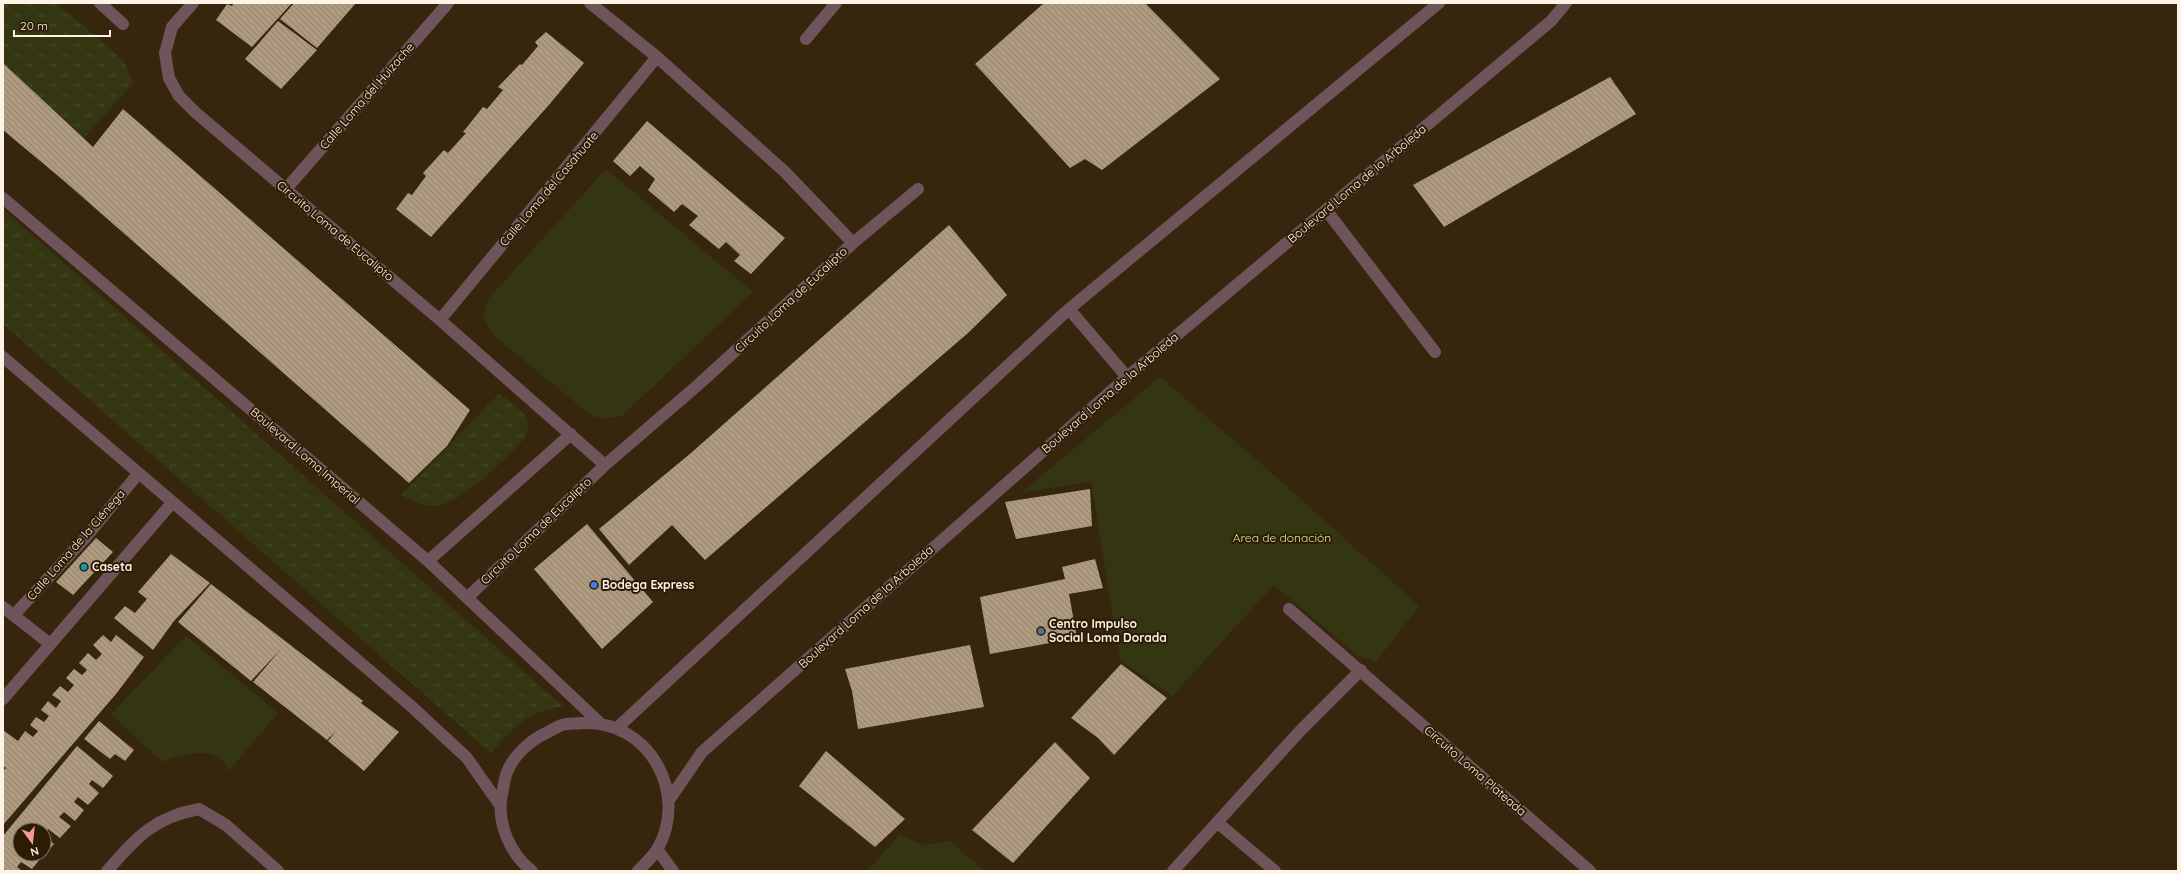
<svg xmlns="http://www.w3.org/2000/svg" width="2181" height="874" viewBox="0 0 2181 874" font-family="Quicksand,sans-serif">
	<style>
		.grass { fill: url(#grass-tufts) }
		.park { fill: #343612 }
		.building { fill: url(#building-back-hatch) }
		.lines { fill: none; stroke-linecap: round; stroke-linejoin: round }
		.minor { stroke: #70545b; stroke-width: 12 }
		.culture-dot { fill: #0f9aa8; stroke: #2b1c05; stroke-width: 1.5 }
		.shop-dot { fill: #3f7fe0; stroke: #2b1c05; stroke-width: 1.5 }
		.service-dot { fill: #5c6f8a; stroke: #2b1c05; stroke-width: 1.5 }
		.labels { text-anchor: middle; stroke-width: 4; stroke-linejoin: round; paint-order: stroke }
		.street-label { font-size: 12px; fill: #fef3e5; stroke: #2b1c05 }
		.park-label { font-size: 12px; fill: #e1e98f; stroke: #2b1c05 }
		.poi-label { font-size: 12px; font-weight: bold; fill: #fef3e5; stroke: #2b1c05; text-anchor: start }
	</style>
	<defs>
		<pattern id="grass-tufts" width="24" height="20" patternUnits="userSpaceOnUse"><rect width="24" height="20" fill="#343612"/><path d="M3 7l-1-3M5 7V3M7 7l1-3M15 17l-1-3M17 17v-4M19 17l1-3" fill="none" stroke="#484a29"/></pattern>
		<pattern id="building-back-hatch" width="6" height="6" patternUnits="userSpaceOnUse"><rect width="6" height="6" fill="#ae9a80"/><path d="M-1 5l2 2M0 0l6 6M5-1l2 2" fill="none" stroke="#91826e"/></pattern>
	</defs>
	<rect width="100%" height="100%" fill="#36260e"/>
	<!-- grass -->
	<path class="grass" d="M3,3H57L124,61L133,83L84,138L3,63Z
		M3,209L563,706C524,714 517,724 491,753L3,324Z
		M499,394C521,409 541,420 517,447C496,466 459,507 430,506C420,505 410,499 401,495Z"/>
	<!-- park -->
	<path class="park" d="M606,169L753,292L622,416L605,419L592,416L494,336L483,317L488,299Z
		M1160,377L1273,474L1419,606L1376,662L1357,655L1274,585L1172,696L1120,660L1091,482L1022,492Z
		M186,636L278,713L229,771C219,744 182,753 162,762L111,714Z
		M900,834L922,845L950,841L984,871H867Z"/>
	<!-- building -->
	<path class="building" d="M234,3H292L252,47L216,20L227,4L232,6Z
		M294,3H356L317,48L280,19Z
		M1044,3H1145L1220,79L1102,170L1085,159L1070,168L975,64Z
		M278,21L317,50L281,89L245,59Z
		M546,32L584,63L548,106L431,237L396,209L408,193L412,195L426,176L423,173L444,150L448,153L466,133L463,132L483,107L487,109L503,90L498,87L520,64L522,65L538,46L535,42Z
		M3,63L93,147L123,109L470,410L447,446L409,483L63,180L3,130Z
		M1610,77L1636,114L1444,227L1413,185Z
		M647,121L785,238L751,274L734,261L740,255L726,242L719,249L689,225L698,216L682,204L674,212L648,190L655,179L640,166L630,176L613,161Z
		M949,225L1007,295L968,333L705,560L672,525L629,565L599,529L691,453Z
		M1090,489L1092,526L1016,539L1005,502Z
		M587,524L653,602L602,649L534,569Z
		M96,538L113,552L73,595L56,582Z
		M171,554L210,583L174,621L153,650L114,618L125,606L135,613L147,599L138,592Z
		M1095,559L1103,588L1069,594L1077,638L990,654L980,597L1065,579L1062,567Z
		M211,584L363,701L361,703L399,732L364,771L328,741L336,731L327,740L253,682L281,649L251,681L178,622Z
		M103,635L111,642L116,635L144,657L116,694L3,825V771L6,768L3,766V730L18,741L25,731L33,737L38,731L30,725L36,717L44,722L49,716L41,710L48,701L56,708L61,701L52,695L60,686L68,692L74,685L66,678L74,669L82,675L87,670L79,663L88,653L96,660L102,654L93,645Z
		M970,645L984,707L858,729L852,691L845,669Z
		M1121,664L1167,698L1114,755L1098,738L1071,718Z
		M99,721L134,750L125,761L115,754L110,759L84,739Z
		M1055,742L1090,778L1013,863L972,830Z
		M77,746L113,776L103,788L92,780L89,784L99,793L88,805L78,797L74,802L84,810L75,821L64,812L59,817L71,826L60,838L48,829L44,834V830H20V854H33L40,859L32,869L21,862L17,867L22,871H3V836Z
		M826,751L905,819L875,847L799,786Z
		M44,835L54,844L45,854H44Z"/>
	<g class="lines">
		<!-- minor -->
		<path class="minor" d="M100,3L123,24
			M193,3L172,27L165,53L169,78L179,96L195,112L440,320L605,465
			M590,3L657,57L785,172L853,243
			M806,39L836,3
			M286,189L448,3
			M3,198L428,561L599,722
			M1326,210L1435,352
			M1069,309L1127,377
			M440,320L657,57
			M3,357L411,706L467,758L500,805
			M428,561L571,434
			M467,598L605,465L698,385L853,243L918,189
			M3,607L50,644
			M1289,609L1590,871
			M14,615L86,537L138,474
			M3,699L172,503
			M617,728L1069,309L1439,3
			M669,800L702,752L1127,377L1551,21L1566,3
			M1218,823L1275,871
			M657,849L673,871
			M107,871C136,838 154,817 199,809L226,825L278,871
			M532,871C510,854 496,822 502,794C504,787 504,777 508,770C514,755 531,740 546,733C551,731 556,727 562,725C568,723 576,724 583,723C648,720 689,792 658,848C653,857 644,864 638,871
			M1173,871L1299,732L1361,670"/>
	</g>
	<!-- markers -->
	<circle class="culture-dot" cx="84" cy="567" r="4"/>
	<circle class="shop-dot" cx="594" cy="585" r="4"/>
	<circle class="service-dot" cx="1041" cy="631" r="4"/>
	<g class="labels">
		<!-- street labels -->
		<g class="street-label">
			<text transform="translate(367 96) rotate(-49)" y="4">Calle Loma del Huizache</text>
			<text transform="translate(1357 184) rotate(-40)" y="4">Boulevard Loma de la Arboleda</text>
			<text transform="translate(549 189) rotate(-50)" y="4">Calle Loma del Casahuate</text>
			<text transform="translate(335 231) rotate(40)" y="4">Circuito Loma de Eucalipto</text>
			<text transform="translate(791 300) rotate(-43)" y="4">Circuito Loma de Eucalipto</text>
			<text transform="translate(1110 393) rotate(-41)" y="4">Boulevard Loma de la Arboleda</text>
			<text transform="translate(305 456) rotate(41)" y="4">Boulevard Loma Imperial</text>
			<text transform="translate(536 531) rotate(-44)" y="4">Circuito Loma de Eucalipto</text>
			<text transform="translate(76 545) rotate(-49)" y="4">Calle Loma de la Ciénega</text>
			<text transform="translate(866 607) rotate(-42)" y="4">Boulevard Loma de la Arboleda</text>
			<text transform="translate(1475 771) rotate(41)" y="4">Circuito Loma Plateada</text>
		</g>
		<!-- park labels -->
		<g class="park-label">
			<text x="1282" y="542">Area de donación</text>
		</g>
		<!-- poi labels -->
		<g class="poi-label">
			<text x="92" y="571">Caseta</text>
			<text x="602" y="589">Bodega Express</text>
			<text x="1049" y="628">Centro Impulso<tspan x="1049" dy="14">Social Loma Dorada</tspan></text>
		</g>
	</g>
	<!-- border -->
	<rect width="2181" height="874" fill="none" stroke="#fef3e5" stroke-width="8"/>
	<!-- north arrow -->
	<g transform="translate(32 842) rotate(165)"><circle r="19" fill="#2b1c05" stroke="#7f725f"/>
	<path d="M0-3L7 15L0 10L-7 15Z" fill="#f59b99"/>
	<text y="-6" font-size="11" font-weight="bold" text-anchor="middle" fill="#fef3e5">N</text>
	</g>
	<!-- scale -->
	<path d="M14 30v6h96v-6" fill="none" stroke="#fef3e5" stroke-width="2"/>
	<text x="20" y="30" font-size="12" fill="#fef3e5" stroke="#2b1c05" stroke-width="3" paint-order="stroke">20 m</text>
</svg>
